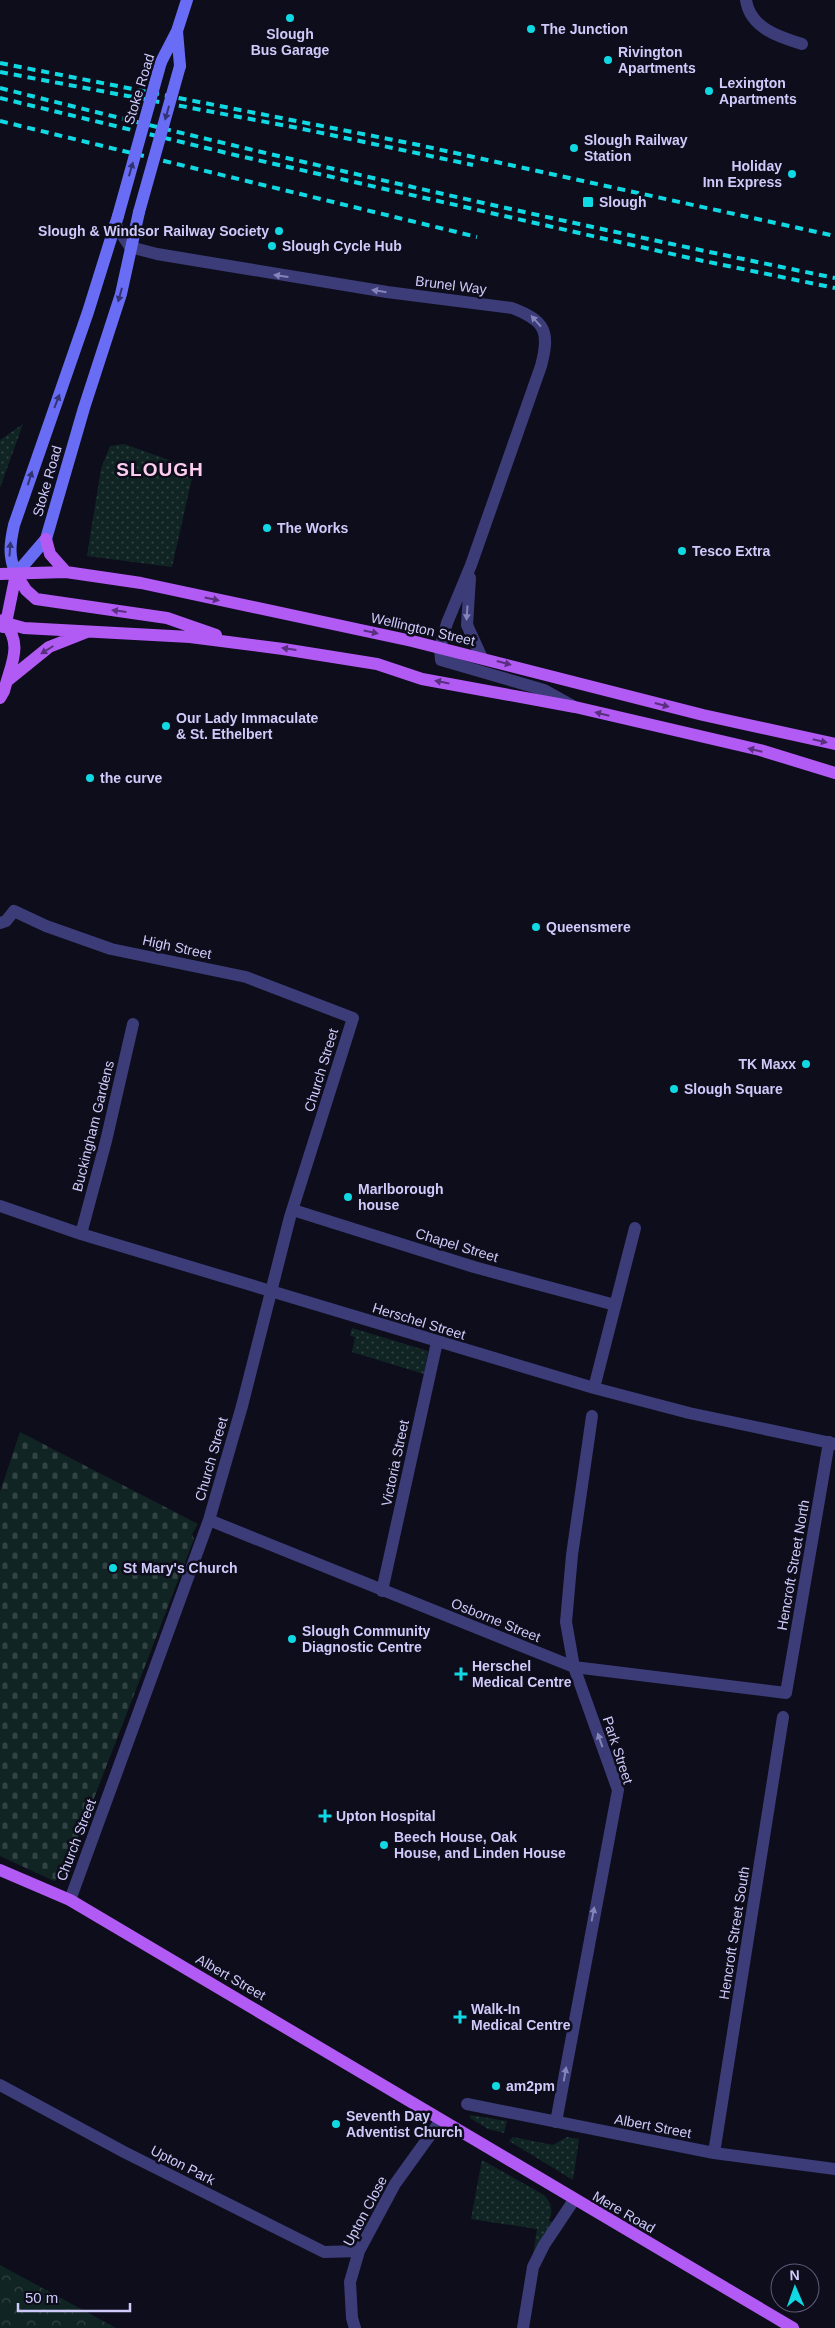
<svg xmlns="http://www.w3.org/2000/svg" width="835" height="2328" viewBox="0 0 835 2328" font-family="Helvetica,sans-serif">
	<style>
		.grass { fill: url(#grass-dots) }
		.cemetery { fill: url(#cemetery-stones) }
		.park { fill: url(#park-crowns) }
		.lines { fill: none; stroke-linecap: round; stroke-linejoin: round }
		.minor { stroke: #3b3c78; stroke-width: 12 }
		.secondary { stroke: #696df5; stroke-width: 12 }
		.primary { stroke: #b25af4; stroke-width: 12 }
		.rail { stroke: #10d9e3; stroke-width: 4; stroke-dasharray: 8 6; stroke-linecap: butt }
		.secondary-bridge { stroke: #696df5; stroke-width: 12 }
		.oneway { fill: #323373 }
		.oneway2 { fill: #8484ba }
		.oneway3 { fill: #58307d }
		.poi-dot { fill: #10d9e3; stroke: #0e0d1c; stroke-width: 2 }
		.labels { text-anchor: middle; stroke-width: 5; stroke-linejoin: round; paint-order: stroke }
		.poi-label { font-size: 14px; font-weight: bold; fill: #cecbfb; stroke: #0e0d1c; text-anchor: start }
		.street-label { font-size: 14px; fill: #cecbfb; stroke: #0e0d1c }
		.district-label { font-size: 19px; font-weight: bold; letter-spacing: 1px; fill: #fccded; stroke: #0e0d1c }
	</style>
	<defs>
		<pattern id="grass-dots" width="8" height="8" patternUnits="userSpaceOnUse" patternTransform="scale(1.25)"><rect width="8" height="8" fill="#102523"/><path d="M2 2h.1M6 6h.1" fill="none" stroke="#324344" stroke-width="1.8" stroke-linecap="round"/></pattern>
		<pattern id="cemetery-stones" width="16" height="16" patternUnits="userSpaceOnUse" patternTransform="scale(1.25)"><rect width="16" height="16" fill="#102523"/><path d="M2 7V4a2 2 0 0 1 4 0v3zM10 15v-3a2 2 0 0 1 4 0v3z" fill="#324344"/></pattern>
		<pattern id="park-crowns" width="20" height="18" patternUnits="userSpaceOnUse" patternTransform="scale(1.25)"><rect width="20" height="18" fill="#102523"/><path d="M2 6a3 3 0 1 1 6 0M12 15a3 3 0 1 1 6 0" fill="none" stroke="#324344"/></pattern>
	</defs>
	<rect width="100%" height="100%" fill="#0e0d1c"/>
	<!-- grass -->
	<path class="grass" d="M23,424L0,488V440Z
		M124,444L194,469L172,567L87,556L101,469L110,446Z
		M352,1328L428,1351L424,1374L352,1352L355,1337L350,1336Z
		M470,2115L507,2121L504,2133L488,2129L470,2118Z
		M513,2137L553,2145L567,2137L579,2139L573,2180L509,2141Z
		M482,2160L544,2195C552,2204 553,2210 549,2221L556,2224L532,2262L537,2229L471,2219Z"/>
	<!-- cemetery -->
	<path class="cemetery" d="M20,1432L198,1524L192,1534L194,1539L64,1876L54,1881L0,1856V1492Z"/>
	<!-- park -->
	<path class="park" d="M0,2265L116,2328H0Z"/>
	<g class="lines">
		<!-- minor -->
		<path class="minor" d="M746,0C750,28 779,37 802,44
			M115,224L130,247L157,254L387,292L512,308C546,321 550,332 541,366L471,565L447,623L440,648L441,660L544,690L571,705
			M470,578L467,625L482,658
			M0,923L6,921L14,911L46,926L111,949L246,977L353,1018L290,1217L242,1406L209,1520L70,1900
			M0,1206L81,1234L594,1388L689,1413L835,1444
			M293,1210L474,1267L615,1305
			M81,1234L106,1141L133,1024
			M594,1388L635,1228
			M209,1520L574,1667L786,1693L829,1442
			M382,1591L437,1342
			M0,2085L124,2152L324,2252L359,2251
			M467,2104L714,2153L835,2169
			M556,2122L618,1790L574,1667L566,1622L572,1555L592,1416
			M714,2153L783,1717
			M355,2328L352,2318L350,2282L359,2251L395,2184L441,2120
			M523,2328L533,2267L544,2245L574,2200"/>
		<!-- secondary -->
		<path class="secondary" d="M177,31L180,66
			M161,62L177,31L187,0
			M118,216L88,312L14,525C10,543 8,556 16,574L46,539L84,408L121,294L139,212"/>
		<!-- primary -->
		<path class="primary" d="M46,539L50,554L66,572
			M0,574L66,572L141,583L412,641L703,715L835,744
			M16,574L26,590L36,599L167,618L216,635
			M0,625L6,623L24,628L190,637L283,649L377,664L422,679L575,707L760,750L835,773
			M3,627L6,623L16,574
			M7,681L49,647L87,632
			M0,698L4,691C11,663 24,645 3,620
			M0,1870L70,1900L793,2328"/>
		<!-- rail -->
		<path class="rail" d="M0,63L414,144L835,236
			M0,72L298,128L473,165
			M0,88C276,158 556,221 835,278
			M0,98L235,155L694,259L835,288
			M0,121L477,237"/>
		<!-- secondary-bridge -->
		<path class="secondary-bridge" d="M139,212L180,66
			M118,216L161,62"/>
	</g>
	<!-- one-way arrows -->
	<defs><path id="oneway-solid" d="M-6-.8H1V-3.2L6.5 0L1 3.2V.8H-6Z" transform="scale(1.25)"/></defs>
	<g class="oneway">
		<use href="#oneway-solid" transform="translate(167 113) rotate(106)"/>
		<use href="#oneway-solid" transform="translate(131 169) rotate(-74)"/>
		<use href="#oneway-solid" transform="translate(120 295) rotate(105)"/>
		<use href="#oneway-solid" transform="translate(57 401) rotate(-69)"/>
		<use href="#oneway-solid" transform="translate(30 478) rotate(-72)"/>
		<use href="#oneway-solid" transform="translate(10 549) rotate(-86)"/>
	</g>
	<g class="oneway2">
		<use href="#oneway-solid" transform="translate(281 276) rotate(-172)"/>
		<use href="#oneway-solid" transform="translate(379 291) rotate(-171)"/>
		<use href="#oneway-solid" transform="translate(536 321) rotate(-132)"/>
		<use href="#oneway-solid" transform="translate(467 613) rotate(94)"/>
		<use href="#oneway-solid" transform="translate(600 1740) rotate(-109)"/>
		<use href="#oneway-solid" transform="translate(593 1914) rotate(-79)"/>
		<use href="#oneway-solid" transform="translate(565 2074) rotate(-80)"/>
	</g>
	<g class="oneway3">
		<use href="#oneway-solid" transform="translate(212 599) rotate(12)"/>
		<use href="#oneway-solid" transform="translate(119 611) rotate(-173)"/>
		<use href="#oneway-solid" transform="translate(371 632) rotate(12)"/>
		<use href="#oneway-solid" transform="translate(289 649) rotate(-172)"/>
		<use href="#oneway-solid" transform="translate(47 650) rotate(148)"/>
		<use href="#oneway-solid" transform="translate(504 663) rotate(15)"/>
		<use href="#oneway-solid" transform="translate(442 682) rotate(-169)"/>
		<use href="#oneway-solid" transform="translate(662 705) rotate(15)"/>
		<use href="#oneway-solid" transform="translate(602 714) rotate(-166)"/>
		<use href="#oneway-solid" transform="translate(820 741) rotate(13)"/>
		<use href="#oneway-solid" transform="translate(755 750) rotate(-167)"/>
	</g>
	<!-- markers -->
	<g class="poi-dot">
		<circle cx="290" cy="18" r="5"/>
		<circle cx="531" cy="29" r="5"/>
		<circle cx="608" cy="60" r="5"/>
		<circle cx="709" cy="91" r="5"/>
		<circle cx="574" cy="148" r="5"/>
		<circle cx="792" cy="174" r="5"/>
		<rect x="582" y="196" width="12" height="12" rx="2.5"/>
		<circle cx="279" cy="231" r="5"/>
		<circle cx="272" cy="246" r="5"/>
		<circle cx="267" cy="528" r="5"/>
		<circle cx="682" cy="551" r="5"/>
		<circle cx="166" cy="726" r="5"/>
		<circle cx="90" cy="778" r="5"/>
		<circle cx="536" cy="927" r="5"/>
		<circle cx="806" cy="1064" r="5"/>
		<circle cx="674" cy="1089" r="5"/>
		<circle cx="348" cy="1197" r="5"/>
		<circle cx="113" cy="1568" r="5"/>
		<circle cx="292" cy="1639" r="5"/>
		<path d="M458.5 1666.5h5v5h5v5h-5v5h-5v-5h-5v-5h5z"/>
		<path d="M322.5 1808.5h5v5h5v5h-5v5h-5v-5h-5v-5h5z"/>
		<circle cx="384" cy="1845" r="5"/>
		<path d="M457.5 2009.5h5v5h5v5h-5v5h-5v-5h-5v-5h5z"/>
		<circle cx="496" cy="2086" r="5"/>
		<circle cx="336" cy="2124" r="5"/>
	</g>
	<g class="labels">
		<!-- poi labels -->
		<g class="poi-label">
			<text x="541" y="34">The Junction</text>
			<text x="290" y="39" text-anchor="middle">Slough<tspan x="290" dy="16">Bus Garage</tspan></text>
			<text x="618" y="57">Rivington<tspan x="618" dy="16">Apartments</tspan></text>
			<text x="719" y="88">Lexington<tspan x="719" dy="16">Apartments</tspan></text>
			<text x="584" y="145">Slough Railway<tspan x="584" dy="16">Station</tspan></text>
			<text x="782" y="171" text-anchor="end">Holiday<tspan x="782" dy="16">Inn Express</tspan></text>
			<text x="599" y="207">Slough</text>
			<text x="269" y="236" text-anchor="end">Slough &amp; Windsor Railway Society</text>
			<text x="282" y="251">Slough Cycle Hub</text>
			<text x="277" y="533">The Works</text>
			<text x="692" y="556">Tesco Extra</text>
			<text x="176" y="723">Our Lady Immaculate<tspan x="176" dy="16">&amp; St. Ethelbert</tspan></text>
			<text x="100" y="783">the curve</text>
			<text x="546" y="932">Queensmere</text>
			<text x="796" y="1069" text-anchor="end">TK Maxx</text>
			<text x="684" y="1094">Slough Square</text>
			<text x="358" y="1194">Marlborough<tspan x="358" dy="16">house</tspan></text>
			<text x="123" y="1573">St Mary's Church</text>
			<text x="302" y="1636">Slough Community<tspan x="302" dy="16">Diagnostic Centre</tspan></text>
			<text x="472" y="1671">Herschel<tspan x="472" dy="16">Medical Centre</tspan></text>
			<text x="336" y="1821">Upton Hospital</text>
			<text x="394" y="1842">Beech House, Oak<tspan x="394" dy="16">House, and Linden House</tspan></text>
			<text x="471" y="2014">Walk-In<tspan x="471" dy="16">Medical Centre</tspan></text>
			<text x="506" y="2091">am2pm</text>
			<text x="346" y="2121">Seventh Day<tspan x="346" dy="16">Adventist Church</tspan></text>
		</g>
		<!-- street labels -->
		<g class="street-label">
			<text transform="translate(139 89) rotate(-73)" y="5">Stoke Road</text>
			<text transform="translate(451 285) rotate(7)" y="5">Brunel Way</text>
			<text transform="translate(47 481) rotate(-74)" y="5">Stoke Road</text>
			<text transform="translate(423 629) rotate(13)" y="5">Wellington Street</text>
			<text transform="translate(177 947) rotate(12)" y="5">High Street</text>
			<text transform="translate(321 1070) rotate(-73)" y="5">Church Street</text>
			<text transform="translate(93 1126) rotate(-76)" y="5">Buckingham Gardens</text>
			<text transform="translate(457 1245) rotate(17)" y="5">Chapel Street</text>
			<text transform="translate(419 1321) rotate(17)" y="5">Herschel Street</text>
			<text transform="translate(211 1459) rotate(-74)" y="5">Church Street</text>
			<text transform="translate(395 1463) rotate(-78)" y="5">Victoria Street</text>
			<text transform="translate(793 1565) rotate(-80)" y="5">Hencroft Street North</text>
			<text transform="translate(496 1620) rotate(22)" y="5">Osborne Street</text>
			<text transform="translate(618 1750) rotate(72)" y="5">Park Street</text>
			<text transform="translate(76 1840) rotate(-69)" y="5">Church Street</text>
			<text transform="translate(734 1933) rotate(-81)" y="5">Hencroft Street South</text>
			<text transform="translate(231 1977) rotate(30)" y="5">Albert Street</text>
			<text transform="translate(653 2126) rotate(11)" y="5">Albert Street</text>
			<text transform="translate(183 2165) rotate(27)" y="5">Upton Park</text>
			<text transform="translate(365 2211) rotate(-62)" y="5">Upton Close</text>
			<text transform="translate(624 2212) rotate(30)" y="5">Mere Road</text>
		</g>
		<!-- district labels -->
		<g class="district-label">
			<text x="160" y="476">SLOUGH</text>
		</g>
	</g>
	<!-- north arrow -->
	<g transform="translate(795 2288) rotate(358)"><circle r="24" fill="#0e0d1c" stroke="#5b5975"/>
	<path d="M0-4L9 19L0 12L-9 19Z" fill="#10d9e3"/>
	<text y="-8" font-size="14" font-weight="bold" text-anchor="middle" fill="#cecbfb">N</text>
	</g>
	<!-- scale -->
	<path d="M18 2303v8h112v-8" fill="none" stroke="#cecbfb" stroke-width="2.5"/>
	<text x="25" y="2303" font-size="15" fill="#cecbfb" stroke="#0e0d1c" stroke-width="4" paint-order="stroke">50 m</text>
</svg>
